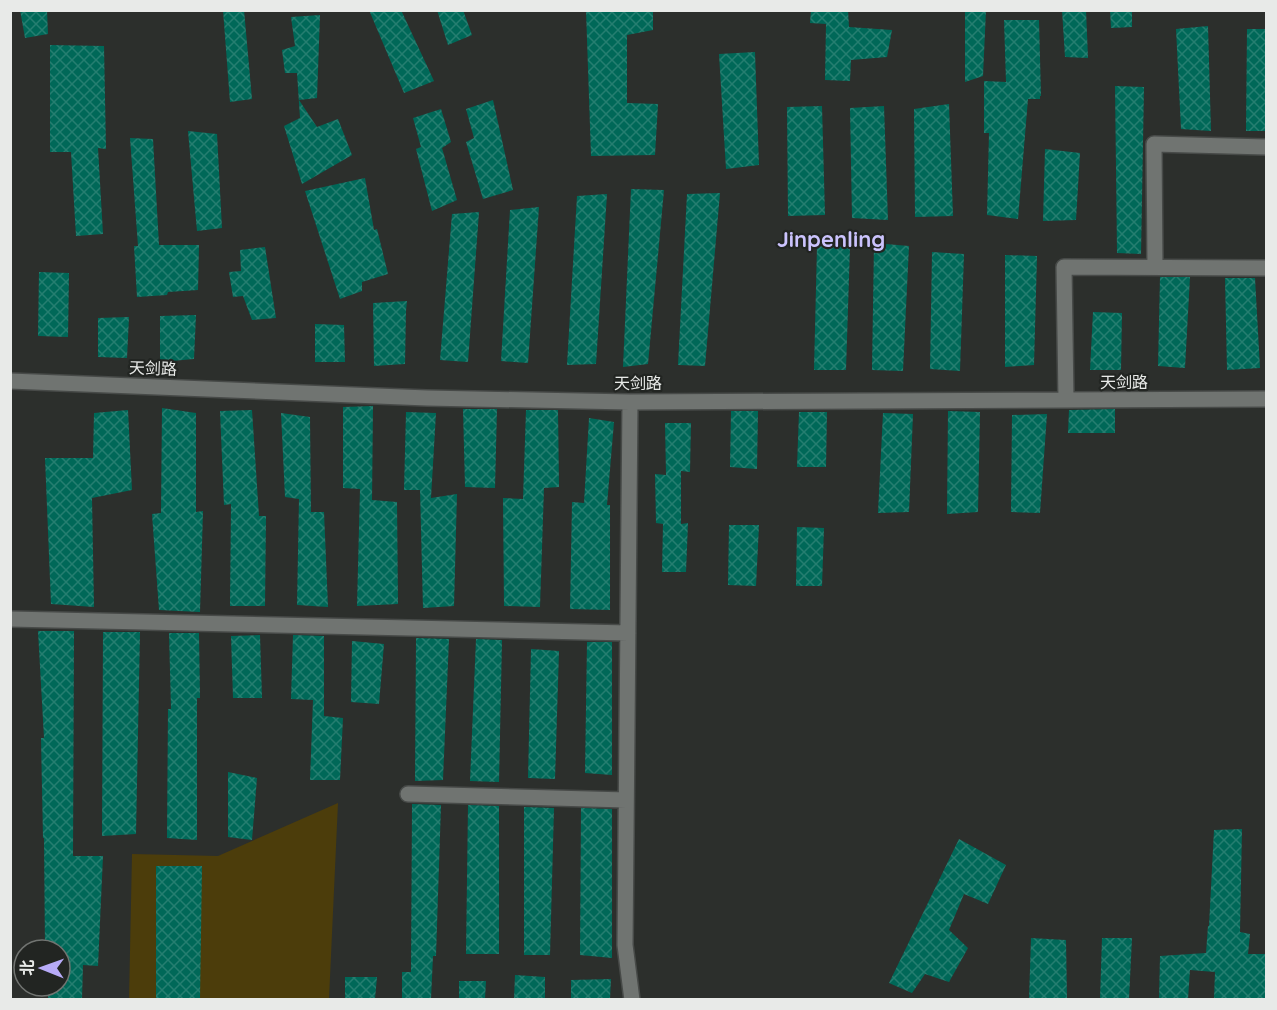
<svg xmlns="http://www.w3.org/2000/svg" width="1277" height="1010" viewBox="0 0 1277 1010" font-family="Quicksand,'Noto Sans SC',sans-serif">
	<style>
		.garden { fill: #4c3d0b }
		.building { fill: url(#building-cross-hatch) }
		.lines { fill: none; stroke-linecap: round; stroke-linejoin: round }
		.minor-casing { stroke: #474a48; stroke-width: 18 }
		.minor { stroke: #707471; stroke-width: 15 }
		.labels { text-anchor: middle; stroke-width: 4.5; stroke-linejoin: round; paint-order: stroke }
		.street-label { font-size: 16px; fill: #e8eae8; stroke: #222522 }
		.district-label { font-size: 22px; font-weight: bold; fill: #cbc3fd; stroke: #222522 }
	</style>
	<defs>
		<pattern id="building-cross-hatch" width="8" height="8" patternUnits="userSpaceOnUse" patternTransform="scale(1.5)"><rect width="8" height="8" fill="#006858"/><path d="M0 0l8 8M0 8l8-8" fill="none" stroke="#257e70"/></pattern>
	</defs>
	<rect width="100%" height="100%" fill="#2c2f2c"/>
	<!-- garden -->
	<path class="garden" d="M338,803L329,999L129,1000L132,854L218,856Z"/>
	<!-- building -->
	<path class="building" d="M20,10H47L48,34L25,38Z
		M223,10H244L252,99L230,102Z
		M369,10H401L434,81L404,93Z
		M437,10H463L472,35L448,45Z
		M586,10H653V30L627,35V103L658,104L655,155L591,156Z
		M811,10H848L849,27L892,30L887,57L851,60L850,81L825,80L826,24L810,23Z
		M965,10H986L983,76L965,82Z
		M1062,10H1086L1088,58L1065,57Z
		M1110,10H1132V27L1111,28Z
		M320,15L317,98L299,100L317,127L338,119L352,155L302,184L284,126L300,118L297,73H285L282,50L295,46L291,17Z
		M1004,20H1039L1041,96H1040V99H1028L1018,219L987,215L989,133H984V81L1006,82Z
		M1208,26L1211,131L1181,129L1176,29Z
		M1247,29H1266V131H1246Z
		M50,45L104,46L106,149L98,148L103,234L76,236L71,152H50Z
		M755,52L759,165L726,169L719,54Z
		M1115,86L1144,87L1141,254L1117,253Z
		M493,100L513,190L483,199L466,142L474,138L466,109Z
		M949,104L953,216L915,217L914,109Z
		M822,106L825,215L788,216L787,107Z
		M884,106L888,220L852,218L850,108Z
		M441,109L451,142L442,148L457,200L432,211L416,149L421,147L413,118Z
		M188,131L217,134L222,228L197,231Z
		M130,138L153,139L159,245H199L198,290L168,292L167,295L137,297L134,246H138Z
		M1045,149L1080,153L1076,220L1043,221Z
		M365,178L374,230L377,229L388,274L362,282V291L340,299L305,191Z
		M631,189L664,190L648,364L623,367Z
		M720,193L705,366L678,365L687,194Z
		M607,194L596,364L567,365L577,196Z
		M539,207L528,363L501,361L510,210Z
		M479,212L468,362L440,360L452,214Z
		M874,243L909,246L903,371L872,370Z
		M817,246L850,247L846,370H814Z
		M265,247L276,318L252,320L243,296L233,297L229,272L241,271L240,250Z
		M932,252L964,254L960,371L930,369Z
		M1005,255L1037,256L1034,365L1005,367Z
		M39,272L69,273L68,337L38,336Z
		M1160,277H1190L1185,368L1158,366Z
		M1225,278H1255L1260,368L1227,370Z
		M407,301L406,311L405,364L374,366L373,303Z
		M1093,312L1122,313L1121,370H1090Z
		M196,315L194,359L160,362V316Z
		M129,317L127,358L98,357V318Z
		M315,324L344,325L345,362H315Z
		M373,406L372,500L397,502L398,604L357,606L360,489L343,488V407Z
		M162,408L196,413V512L203,511L200,612L159,610L152,514L161,513Z
		M463,409H497L495,488L465,487Z
		M1115,409V433H1068L1069,410Z
		M128,410L132,490L92,498L94,607L51,604L45,458H93L94,413Z
		M252,410L259,516H266L265,606H230L231,504L224,505L220,411Z
		M526,410H558L559,487L544,488L540,607L504,606L503,498L523,499Z
		M731,411H758L757,469L730,467Z
		M948,411L980,412L978,512L947,514Z
		M406,412L436,413L431,498L457,494L454,606L423,608L420,490H404Z
		M799,412H827L826,467H797Z
		M281,413L310,417L311,512H324L328,607L297,605L299,499L285,497Z
		M883,413L913,414L909,512L878,513Z
		M1047,414L1040,513L1011,512L1012,415Z
		M589,418L614,422L607,505H610V610L570,609L572,502L584,503Z
		M665,423H691L690,472L681,471V524L688,523L686,572H662L663,524L656,523L655,474L666,475Z
		M729,525H759L756,586L728,585Z
		M797,527L824,528L822,586H796Z
		M38,631H74L73,856H103L98,966L83,965L82,999H48V986H60V950H45L44,838H43L41,738H44Z
		M103,632H140L136,834L102,836Z
		M169,633H199L200,698H197V840L167,838L168,709H171Z
		M260,635L262,698H233L231,636Z
		M293,635L324,636V716L343,718L340,780H310L313,700L291,699Z
		M416,638L449,639L443,780L415,781Z
		M476,639L502,640L499,782L470,781Z
		M352,641L384,644L379,704L351,702Z
		M587,642H612V775L585,773Z
		M531,649L559,651L555,779L528,778Z
		M228,772L257,778L252,840L228,837Z
		M412,804L441,805L436,956H433L431,999H402V972H411Z
		M468,805L499,806V954H466Z
		M524,807L554,808L550,955H524Z
		M581,808L612,809V958L580,955Z
		M1242,829L1240,932L1250,934L1248,954H1266V999H1214L1215,972L1190,970L1188,999H1159L1160,956L1206,953L1208,926H1209L1214,830Z
		M959,839L1006,865L988,904L964,894L949,930L968,948L949,982L925,974L912,993L889,983Z
		M156,866H202L200,999H156Z
		M1031,938L1066,940L1067,999H1029Z
		M1102,938H1132L1129,999H1100Z
		M515,975L545,977V999H514Z
		M345,977H377L375,999H345Z
		M611,979L610,999H571V980Z
		M459,981H486L485,999H459Z"/>
	<g class="lines">
		<defs>
			<path id="minor" d="M1155,267L1154,144L1266,147
				M10,381L427,398L630,402L1266,399
				M1066,400L1064,267L1266,268
				M630,402L625,945L632,1000
				M10,619L628,633
				M408,794L626,800"/>
		</defs>
		<!-- minor casing -->
		<use href="#minor" class="minor-casing"/>
		<!-- minor -->
		<use href="#minor" class="minor"/>
	</g>
	<g class="labels">
		<!-- street labels -->
		<g class="street-label">
			<text transform="translate(153 368) rotate(2)" y="6">天剑路</text>
			<text x="1124" y="388">天剑路</text>
			<text x="638" y="389">天剑路</text>
		</g>
		<!-- district labels -->
		<g class="district-label">
			<text x="831" y="247">Jinpenling</text>
		</g>
	</g>
	<!-- border -->
	<rect width="1277" height="1010" fill="none" stroke="#e8eae8" stroke-width="24"/>
	<!-- north arrow -->
	<g transform="translate(42 968) rotate(271)"><circle r="28" fill="#222522" stroke="#717471" stroke-width="1.5"/>
	<path d="M0-4.5L10 22L0 15L-10 22Z" fill="#b7abf8"/>
	<text y="-9" font-size="16" font-weight="bold" text-anchor="middle" fill="#e8eae8">北</text>
	</g>
</svg>
